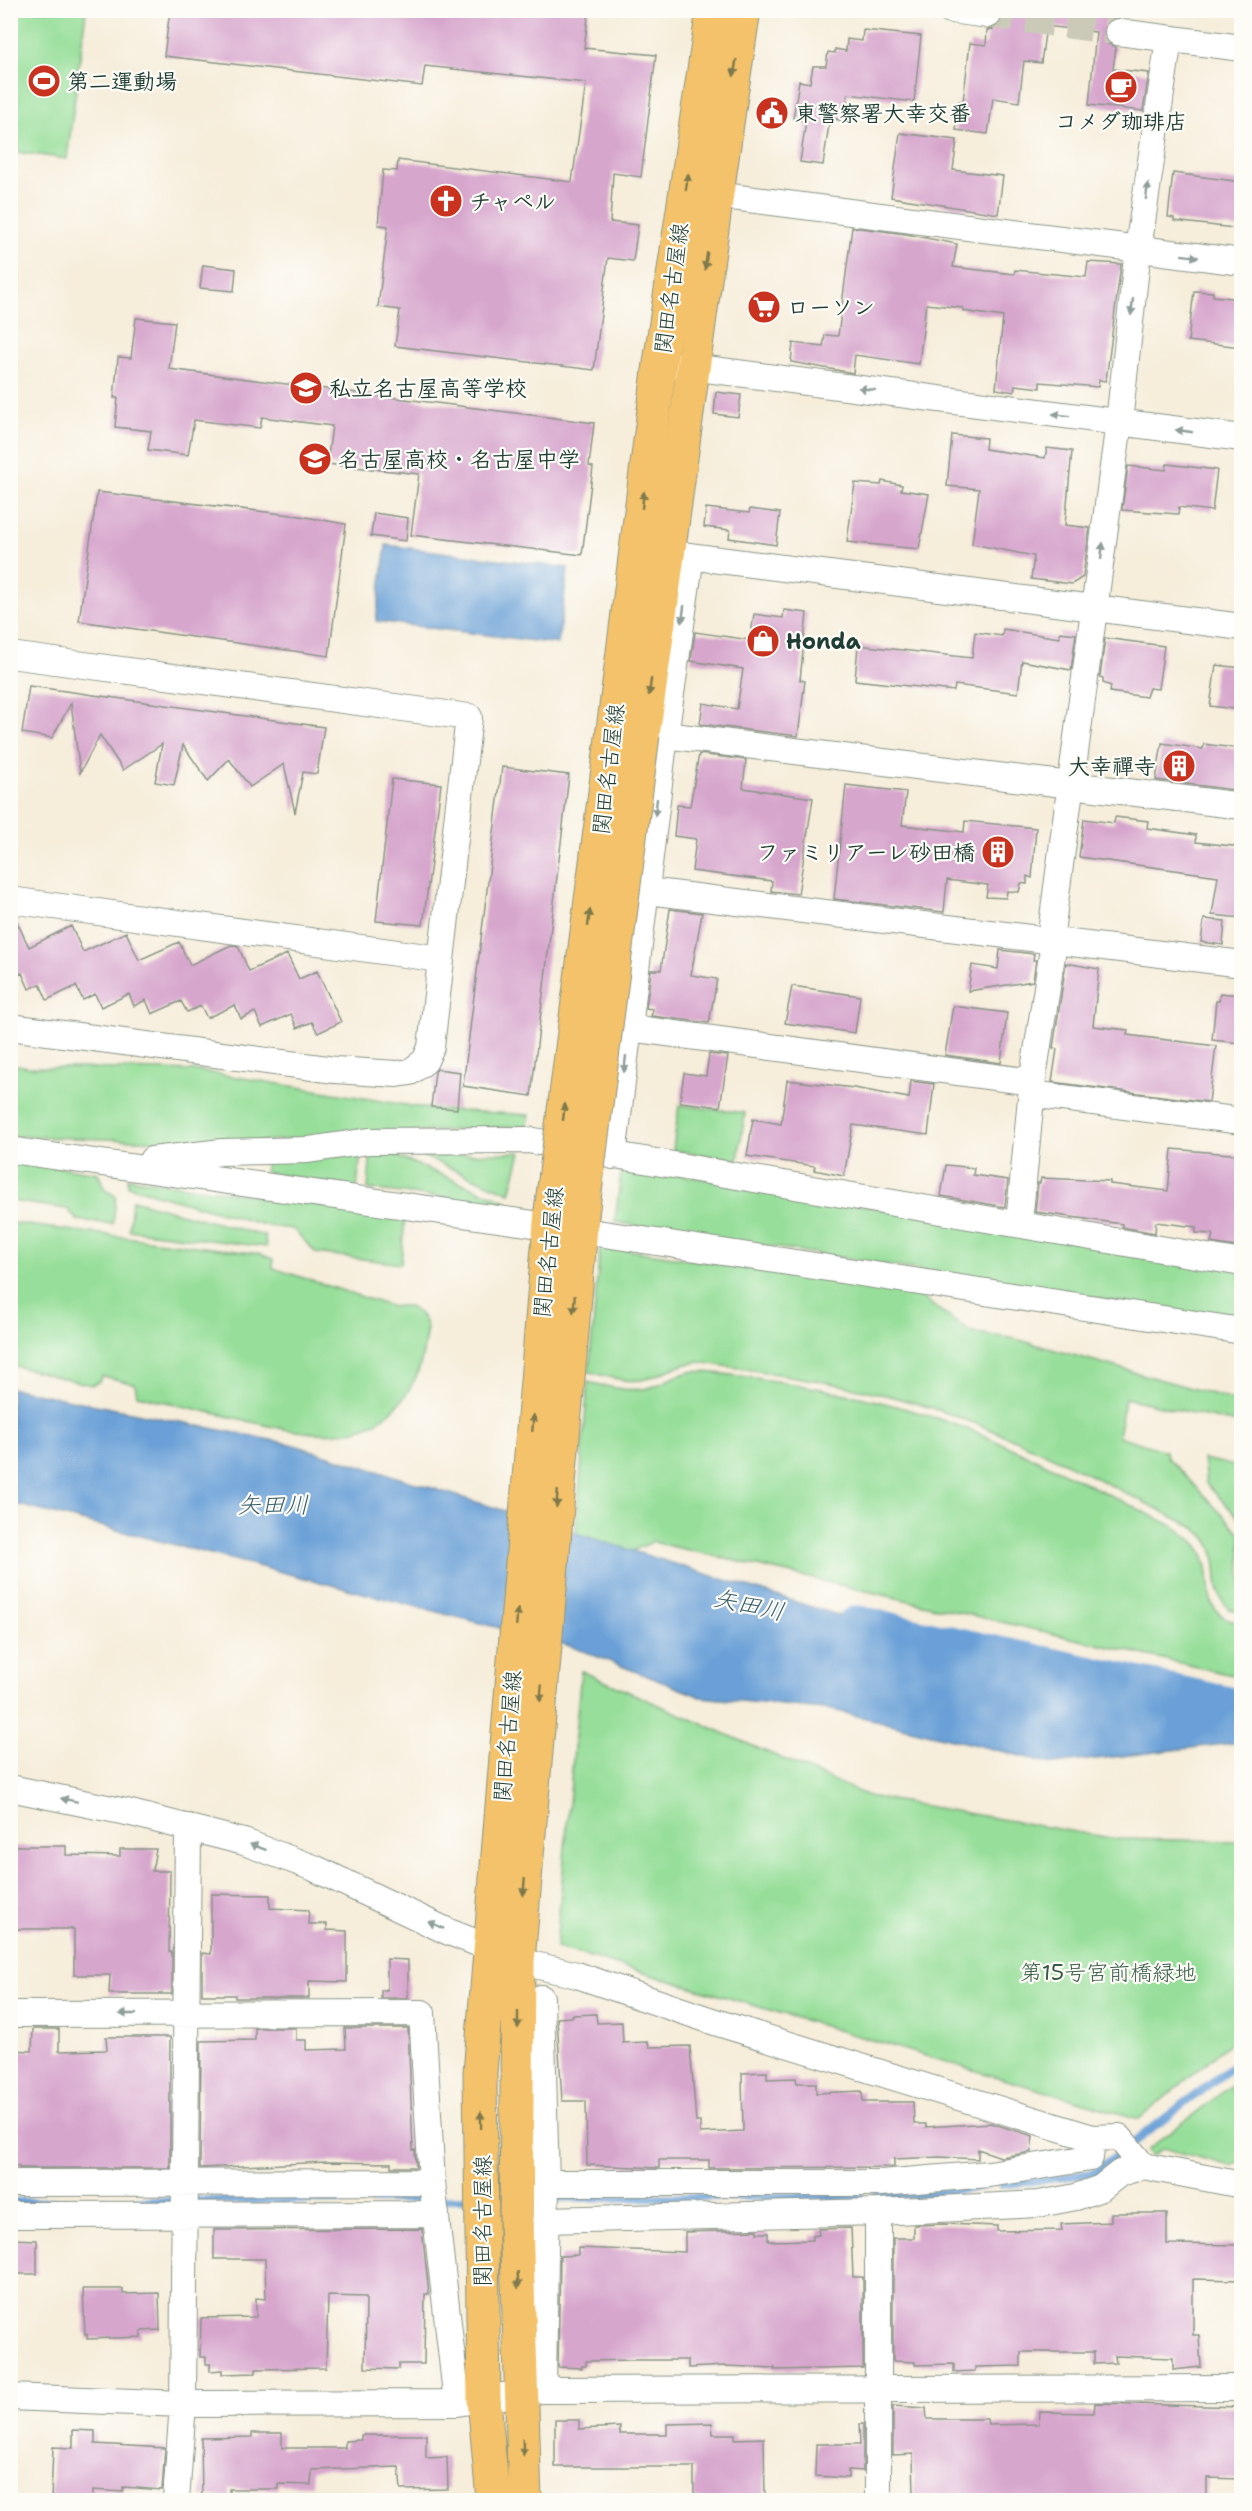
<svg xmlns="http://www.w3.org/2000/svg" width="1252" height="2511" viewBox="0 0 1252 2511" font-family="'Shantell Sans','Klee One',sans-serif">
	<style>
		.green { fill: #96de99; stroke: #5a8e66; stroke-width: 1.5 }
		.water { fill: #6aa0d7; stroke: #446e86; stroke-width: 1.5 }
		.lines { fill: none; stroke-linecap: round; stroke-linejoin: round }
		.stream { stroke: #6aa0d7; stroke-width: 8 }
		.river { stroke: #6aa0d7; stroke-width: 45 }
		.building { fill: #d7a6cd }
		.minor-tunnel { stroke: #cbcab9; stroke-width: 26; stroke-dasharray: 26 13; stroke-linecap: butt }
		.minor-casing { stroke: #8a9587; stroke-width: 28 }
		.major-casing { stroke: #8a9587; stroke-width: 35 }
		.minor { stroke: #fff; stroke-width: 26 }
		.major { stroke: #f3c26a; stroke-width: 33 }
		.major-bridge-casing { stroke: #8a9587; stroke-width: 35; stroke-linecap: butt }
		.major-bridge { stroke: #f3c26a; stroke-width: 33 }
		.oneway { fill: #7e794c }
		.oneway2 { fill: #8f9e9a }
		.labels { text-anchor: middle; stroke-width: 4.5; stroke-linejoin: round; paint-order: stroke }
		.poi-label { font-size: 22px; font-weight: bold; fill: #1f3d34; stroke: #fdfcf7; text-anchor: start }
		.street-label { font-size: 22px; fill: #1f3d34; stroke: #fdfcf7 }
		.park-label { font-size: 22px; fill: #375d48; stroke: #fdfcf7 }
		.water-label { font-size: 24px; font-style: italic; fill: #39606d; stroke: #fdfcf7 }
	</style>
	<rect width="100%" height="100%" fill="#fdfcf7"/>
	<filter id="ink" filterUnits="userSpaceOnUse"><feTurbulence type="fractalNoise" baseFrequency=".0167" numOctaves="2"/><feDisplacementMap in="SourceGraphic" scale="12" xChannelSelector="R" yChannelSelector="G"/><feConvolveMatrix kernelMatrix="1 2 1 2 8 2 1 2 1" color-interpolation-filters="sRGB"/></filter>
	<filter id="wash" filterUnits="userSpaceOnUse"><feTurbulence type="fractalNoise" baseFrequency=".008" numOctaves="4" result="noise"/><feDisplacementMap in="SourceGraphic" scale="24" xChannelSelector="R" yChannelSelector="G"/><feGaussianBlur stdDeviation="1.35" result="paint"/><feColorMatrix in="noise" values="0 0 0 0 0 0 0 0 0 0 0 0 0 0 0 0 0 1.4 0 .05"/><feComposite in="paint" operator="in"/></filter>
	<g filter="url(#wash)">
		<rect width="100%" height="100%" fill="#f6edda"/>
		<!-- green -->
		<path class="green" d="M11,10L86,11L67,159L11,151Z
			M10,1064L29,1067L200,1071L430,1109L530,1115L528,1124L524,1126L228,1143L11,1136Z
			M679,1105L745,1113L738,1160L673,1150Z
			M371,1151L393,1155L508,1202L507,1205L368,1189Z
			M521,1152L510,1193L422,1156Z
			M361,1153L357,1188L265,1172V1160Z
			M11,1160L98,1173L105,1190L116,1196L113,1224L77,1220L67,1209L11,1201Z
			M622,1165L1241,1269V1321L615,1222Z
			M128,1178L405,1217L401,1264L316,1253L293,1229L268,1226L128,1186Z
			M132,1200L265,1236L266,1247L129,1230Z
			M11,1223L260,1254L273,1259V1268L393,1307C409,1303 423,1312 427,1328C424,1344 423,1362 416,1377C381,1452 309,1436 244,1420C208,1412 173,1404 137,1395L135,1384L102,1376L99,1382L91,1385L11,1365Z
			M600,1246L915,1293L970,1332L1016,1339L1241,1402V1424L1125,1398L1118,1436L1166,1451L1167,1457L1241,1534V1613C1205,1607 1225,1564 1208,1541C1200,1529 1184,1522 1171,1516C1094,1477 1017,1436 935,1409C858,1384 777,1374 698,1362C675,1365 669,1371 649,1378C629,1385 608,1376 589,1372Z
			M695,1371C789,1380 900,1400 987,1437C1051,1465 1113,1497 1175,1527C1187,1536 1199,1543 1204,1557C1215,1584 1197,1614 1241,1623V1677L653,1542L632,1551L575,1543L588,1382C609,1387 633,1394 655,1386C669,1380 679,1373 695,1371Z
			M1203,1459L1241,1467V1520L1206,1484Z
			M581,1671L868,1796L1116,1839L1241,1841V2034L1139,2119L556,1947Z
			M1241,2078V2162L1231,2166L1163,2148L1152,2156L1147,2150Z"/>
		<!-- water -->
		<path class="water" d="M386,545L568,568L558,644L376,621Z
			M11,1388L291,1444L1039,1678L1201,1691L1241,1701V1742L1053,1764L833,1710L701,1697L570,1646L11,1503Z"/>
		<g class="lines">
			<!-- stream -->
			<path class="stream" d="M1001,2185L1094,2173L1242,2059
				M876,2196L915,2195L983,2187
				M549,2198L861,2196
				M10,2202L474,2199"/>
			<!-- river -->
			<path class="river" d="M858,1628L1242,1712"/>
		</g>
		<g id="blocks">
			<!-- building -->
			<path class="building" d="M170,10H398L449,17V10H589L584,48L656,55L641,177L613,173L610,222L638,225L633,261L608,258L594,370L395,346L400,310L378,307L388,226L378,225L383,170L397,171L398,160L572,182L586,83L425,66L422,86L164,56Z
				M1002,10H1121L1120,17L1112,18L1106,23L1104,37L1108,44L1116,47L1113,69L1149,73L1143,111L1089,105L1096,32L1046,26L1041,63L1024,61L1019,102L993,98L988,134L956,130L959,101L963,102L970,43L986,45L987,30L994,29L1000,24Z
				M863,30L921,36L914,102L848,94L845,121L830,118L823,165L800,162L806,121L793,119L799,81L810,83L813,66H826L828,52L835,53V49L846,51L847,39L862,41Z
				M900,133L957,140L953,170L1003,176L998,214L891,197Z
				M1173,173L1242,182V229L1174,221V218L1168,217Z
				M852,227L906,234L957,244L953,267L1014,274L1015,270L1086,277L1088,262L1121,264L1106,381L1099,380L1098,387L1040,382V388L1015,385L1014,392L996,389L1003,317L963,311V308L926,304L919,364L855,355L853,373L791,362L793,343L823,347L825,335L838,336Z
				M203,265L236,269L234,291L200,288Z
				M1194,291L1213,292V296L1242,299V347L1188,341Z
				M136,318L175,322L169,369L594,423L589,466L593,467L582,555L411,535L419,474L327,464L332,426L262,417L260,428L194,420L188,455L148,450L151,431L115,427L118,398H114L118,357L131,358Z
				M716,392L741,395L738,417L714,414Z
				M952,435L986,438L985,449L1045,458L1047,448L1072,451L1065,525L1090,528L1083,577L1072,584L1031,579L1034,556L972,544L979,489L947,486Z
				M1167,464L1217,470L1212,511L1179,507L1178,514L1122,510L1128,466L1166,470Z
				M882,481L902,485L901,490L929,494L919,549L847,542L855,483L881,485Z
				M97,492L300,516L346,524L329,656L79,621Z
				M706,508L749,513L750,509L780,513L776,545L729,538L730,530L704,527Z
				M374,513L408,518L406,541L371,536Z
				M784,610L807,613L800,680L805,681L798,736L700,724L703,703L737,709L743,669L691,661L695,632L750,640L754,614L783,618Z
				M1003,629L1059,638L1060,632L1076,634L1071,670L1022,661L1018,693L955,685L954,691L855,680L858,645L972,658L975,632L1002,636Z
				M1105,638L1164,646L1158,689L1149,688L1146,697L1110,692L1111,686L1103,683V678L1100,677Z
				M1216,665L1242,668V710L1210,706Z
				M29,686L324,727L317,774L303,772L295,813L284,764L250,787L229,759L208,781L183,745L174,785L155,782L162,744L123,770L100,735L80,773L71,703L52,738L22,733Z
				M1162,743L1203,749L1204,744L1242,749V791L1156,780Z
				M699,754L746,760L743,788L813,798L798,894L771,891L772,881L692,871L696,839L674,836L677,805L690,806Z
				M502,767L569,775L531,1096L463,1086Z
				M392,779L441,784L423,925L376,921Z
				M846,785L906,792L902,825L964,832L965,821L1036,828L1032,878L1027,876V884L1021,883L1019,892L1007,891L1006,898L986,897L988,885L947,880L944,912L834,899Z
				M1115,817L1148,821L1147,828L1196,835V842L1242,847V918L1212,915L1218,876L1079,857L1084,819L1114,823Z
				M670,909L702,913L691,975L717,979L709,1023L651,1016L653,1009L646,1008L651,970H661Z
				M10,915L14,916L29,947L71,926L83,952L126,932L139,960L179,942L190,965L231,945L238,946L249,971L287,954L299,979L317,971L341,1022L318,1033L312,1022L297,1028L291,1014L262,1027L255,1012L241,1019L235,1005L207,1018L201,1006L187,1012L181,1001L152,1014L146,1000L134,1006L129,994L101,1007L95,994L83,1000L76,986L47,1000L40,984L29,989L22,973L10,978Z
				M1204,919L1225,921L1223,945L1201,942Z
				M1000,950L1034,954L1033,960H1036L1033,981L968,991L972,965L998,969Z
				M1066,963L1099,969L1093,1026L1128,1030L1127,1035L1216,1046L1209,1102L1052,1082L1057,1049L1053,1048L1055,1035Z
				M792,986L860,996L855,1033L785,1023Z
				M1220,993L1239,995V1000H1242L1240,1043L1212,1040L1216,1001H1219Z
				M953,1006L1007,1013L1001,1063L945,1055Z
				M709,1054L728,1056L720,1107L680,1102L684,1073L706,1076Z
				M437,1069L460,1072L457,1109L431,1107L435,1072Z
				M787,1080L854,1088L909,1098L911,1081L934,1084L928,1135L853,1125L844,1176L814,1170L815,1166L747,1156L753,1119L781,1124Z
				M1172,1149L1242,1155V1248L1211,1243L1213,1234L1196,1233V1227L1156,1222L1155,1233L1122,1227V1224L1035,1212L1038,1183H1040L1041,1178L1110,1181V1184L1168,1191Z
				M946,1165L974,1168L973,1175L1008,1180L1005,1207L941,1196Z
				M10,1846H66V1855L120,1856V1849H156L152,1871H170L169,1952H172V1994H109L110,1975H74V1929H10Z
				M211,1894L270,1895V1908L309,1910L308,1924H327V1930L347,1931V1982L309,1981V1998H235V1995H202V1953L211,1954Z
				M387,1959L408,1960V1998H381V1990H387Z
				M596,2014L597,2023L622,2022L623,2043L648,2042L649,2047L690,2046L696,2122H700V2133L743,2131L742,2073L767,2072V2079L796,2078L797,2083H816V2093L862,2091L863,2102H913L914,2124H926V2127L991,2123L1033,2136L1031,2152L1001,2157L978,2149V2159L939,2157L894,2159V2167L709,2168V2160H659V2168L587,2165L586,2101H562L557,2018L573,2017L572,2015Z
				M255,2028H296V2040H306V2050L346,2049L345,2028H408L413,2150H415L416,2167H391V2163L327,2162L200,2168L201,2041L255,2040Z
				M33,2029H59V2051L107,2050L106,2037H170V2168H19V2166L10,2165V2050L32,2051Z
				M1111,2213H1167V2244L1242,2245V2280L1193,2279V2335H1199L1201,2367L1173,2370V2358L1115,2356L1116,2363L1094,2364V2352H1021V2366L975,2367V2371L954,2372V2364L915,2365V2362L893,2361V2238H914V2225L944,2224L997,2226V2231L1062,2230L1061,2224L1111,2222Z
				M851,2228L853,2277H863V2368L774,2370L775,2368L724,2366L688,2368V2360H634L586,2361V2366H582V2368L558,2367L560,2256L578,2255V2248L685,2252V2232L757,2230V2233H768V2241L812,2240V2236L819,2235L818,2229Z
				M422,2229L429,2294H425L424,2364H399V2369L365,2368L366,2297L328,2296L326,2368L256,2369V2373L222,2374V2370L210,2371V2364H206V2357H200L201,2318L256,2317V2298L266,2299L265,2259H214V2230Z
				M10,2239L37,2240V2274H10Z
				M83,2289H123V2294L159,2293L160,2330L141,2331V2337L87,2339V2334H85Z
				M1095,2403L1241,2407V2479L1207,2478V2499L1144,2497V2500H945V2496L914,2497L913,2454L893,2455V2406L926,2408L927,2419H987L988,2425L1039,2424L1040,2412L1094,2413Z
				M555,2420H579V2429L620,2427V2434H667V2424L712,2423L713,2434H735V2439L764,2438L765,2500H694V2467H555Z
				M859,2424H863V2471L848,2470V2478L815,2476L816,2444H860Z
				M73,2430L95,2431V2444L165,2448L162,2490L123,2487V2492L93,2490V2500H51L53,2447L73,2448Z
				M252,2433H282V2448H345V2441L361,2440V2435H426V2458L447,2457L448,2489L401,2490L399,2467L312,2470L311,2485L278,2484V2489H229V2497H202L201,2438L252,2437Z"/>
		</g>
	</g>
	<g filter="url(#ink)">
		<use href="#blocks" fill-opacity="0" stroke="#8a9587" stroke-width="1.5"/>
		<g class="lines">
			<!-- minor-tunnel -->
			<path class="minor-tunnel" d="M988,15L1118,32"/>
			<defs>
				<path id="minor" d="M951,10L988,15
					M1118,32L1242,48
					M716,195L1242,262
					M675,365L1242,438
					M650,551L1242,627
					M10,655L469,717L431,1047L425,1061L410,1072L397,1074L335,1070L10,1027
					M665,735L1242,806
					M647,891L1242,964
					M10,900L441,959
					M630,1028L1025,1081L1039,1095L1242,1121
					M10,1150L604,1234L1242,1331
					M613,1156L665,735L691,556
					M152,1160L222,1152L308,1150L369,1141L528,1140L1242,1263
					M1019,1223L1033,1077L1053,949L1050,940L1119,422L1138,249L1169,39
					M10,1788L131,1813L244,1842L314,1868L449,1932L490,1948
					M518,1961L577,1975L715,2022L1092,2138L1119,2137L1143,2166
					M541,1998L546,2183L543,2390
					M10,2014L422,2013L432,2182L457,2403
					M10,2183L432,2182
					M546,2183H881L989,2174L1090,2158L1092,2138
					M10,2215L436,2214
					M545,2220L878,2212L1039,2204L1076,2197L1101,2188L1120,2173L1143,2166L1242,2185
					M10,2397L183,2404L457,2403L543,2390L1242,2388
					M176,2500L183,2404L188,1827
					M878,2500V2212"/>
				<path id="major" d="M613,730L660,363L713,10
					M643,735C678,494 706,252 744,10
					M493,2500L484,2399L480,2073L551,1211
					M525,2500L516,2222L518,1961L582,1215"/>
			</defs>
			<!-- minor casing -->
			<use href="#minor" class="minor-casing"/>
			<!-- major casing -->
			<use href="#major" class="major-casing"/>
			<!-- minor -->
			<use href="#minor" class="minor"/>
			<!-- major -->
			<use href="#major" class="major"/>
			<defs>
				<path id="major-bridge" d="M551,1211L613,730
					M582,1215L643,735"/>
			</defs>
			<!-- major-bridge casing -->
			<use href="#major-bridge" class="major-bridge-casing"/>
			<!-- major-bridge -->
			<use href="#major-bridge" class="major-bridge"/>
		</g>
		<!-- one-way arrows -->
		<defs><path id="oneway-solid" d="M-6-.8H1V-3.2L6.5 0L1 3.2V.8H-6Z" transform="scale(1.5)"/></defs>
		<g class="oneway">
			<use href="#oneway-solid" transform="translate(735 68) rotate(99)"/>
			<use href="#oneway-solid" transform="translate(687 182) rotate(-82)"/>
			<use href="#oneway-solid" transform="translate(706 261) rotate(98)"/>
			<use href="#oneway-solid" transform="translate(643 500) rotate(-83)"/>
			<use href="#oneway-solid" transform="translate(650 687) rotate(98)"/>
			<use href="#oneway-solid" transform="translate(589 918) rotate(-83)"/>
			<use href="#oneway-solid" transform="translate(564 1112) rotate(-83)"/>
			<use href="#oneway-solid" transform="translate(574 1304) rotate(95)"/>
			<use href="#oneway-solid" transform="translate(533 1423) rotate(-85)"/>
			<use href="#oneway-solid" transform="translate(557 1499) rotate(95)"/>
			<use href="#oneway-solid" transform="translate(517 1617) rotate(-85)"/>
			<use href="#oneway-solid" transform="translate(541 1693) rotate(95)"/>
			<use href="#oneway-solid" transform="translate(524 1887) rotate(95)"/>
			<use href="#oneway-solid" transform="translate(518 2020) rotate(90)"/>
			<use href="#oneway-solid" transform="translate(481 2120) rotate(-91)"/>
			<use href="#oneway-solid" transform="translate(518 2280) rotate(88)"/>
			<use href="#oneway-solid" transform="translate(523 2447) rotate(88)"/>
		</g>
		<g class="oneway2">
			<use href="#oneway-solid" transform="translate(1147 191) rotate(-82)"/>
			<use href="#oneway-solid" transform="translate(1190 256) rotate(7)"/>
			<use href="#oneway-solid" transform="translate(1132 307) rotate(97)"/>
			<use href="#oneway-solid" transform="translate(867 389) rotate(-173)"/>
			<use href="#oneway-solid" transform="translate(1061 415) rotate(-173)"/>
			<use href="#oneway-solid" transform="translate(1184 431) rotate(-172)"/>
			<use href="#oneway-solid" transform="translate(1102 551) rotate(-83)"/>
			<use href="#oneway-solid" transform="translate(683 614) rotate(98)"/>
			<use href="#oneway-solid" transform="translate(656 807) rotate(97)"/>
			<use href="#oneway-solid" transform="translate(625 1064) rotate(97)"/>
			<use href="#oneway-solid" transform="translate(69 1800) rotate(-168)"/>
			<use href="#oneway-solid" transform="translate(258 1847) rotate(-160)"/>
			<use href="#oneway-solid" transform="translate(436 1925) rotate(-155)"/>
			<use href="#oneway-solid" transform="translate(128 2014) rotate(180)"/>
		</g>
	</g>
	<!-- icons -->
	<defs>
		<symbol id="stadium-disc" viewBox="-11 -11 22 22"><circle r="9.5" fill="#c8321e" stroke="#fdfcf7"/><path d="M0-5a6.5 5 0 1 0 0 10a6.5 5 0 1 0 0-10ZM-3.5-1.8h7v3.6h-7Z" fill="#fff"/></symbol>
		<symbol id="cafe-disc" viewBox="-11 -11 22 22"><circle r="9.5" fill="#c8321e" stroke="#fdfcf7"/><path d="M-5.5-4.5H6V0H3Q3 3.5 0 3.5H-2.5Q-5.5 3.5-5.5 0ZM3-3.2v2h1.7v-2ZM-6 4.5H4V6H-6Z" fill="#fff"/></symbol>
		<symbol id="civic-disc" viewBox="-11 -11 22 22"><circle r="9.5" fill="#c8321e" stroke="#fdfcf7"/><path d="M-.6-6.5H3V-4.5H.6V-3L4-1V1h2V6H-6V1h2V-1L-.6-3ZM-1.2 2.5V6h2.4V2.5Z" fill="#fff"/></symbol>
		<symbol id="church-disc" viewBox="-11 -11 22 22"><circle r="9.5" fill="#c8321e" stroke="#fdfcf7"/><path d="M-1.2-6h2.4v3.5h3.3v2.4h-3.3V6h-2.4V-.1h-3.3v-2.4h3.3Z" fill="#fff"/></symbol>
		<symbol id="supermarket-disc" viewBox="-11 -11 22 22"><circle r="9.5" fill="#c8321e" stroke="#fdfcf7"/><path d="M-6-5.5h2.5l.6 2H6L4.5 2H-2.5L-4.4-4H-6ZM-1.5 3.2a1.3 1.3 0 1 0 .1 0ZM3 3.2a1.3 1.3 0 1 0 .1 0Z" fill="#fff"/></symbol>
		<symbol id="school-disc" viewBox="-11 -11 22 22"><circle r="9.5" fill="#c8321e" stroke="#fdfcf7"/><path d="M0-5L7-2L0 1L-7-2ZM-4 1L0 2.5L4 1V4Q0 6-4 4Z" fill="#fff"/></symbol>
		<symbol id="shop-disc" viewBox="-11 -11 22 22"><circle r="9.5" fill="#c8321e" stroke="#fdfcf7"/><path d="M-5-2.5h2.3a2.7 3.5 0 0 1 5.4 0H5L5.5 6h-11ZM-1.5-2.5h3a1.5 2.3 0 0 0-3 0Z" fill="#fff"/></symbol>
		<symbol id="building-disc" viewBox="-11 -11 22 22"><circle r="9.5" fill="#c8321e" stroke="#fdfcf7"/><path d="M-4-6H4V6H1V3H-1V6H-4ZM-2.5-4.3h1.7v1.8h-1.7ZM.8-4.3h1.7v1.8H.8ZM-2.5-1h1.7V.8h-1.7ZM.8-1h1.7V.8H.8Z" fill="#fff"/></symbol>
	</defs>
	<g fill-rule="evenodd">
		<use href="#stadium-disc" x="25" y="62" width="38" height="38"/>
		<use href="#cafe-disc" x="1102" y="68" width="38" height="38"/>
		<use href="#civic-disc" x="753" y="94" width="38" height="38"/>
		<use href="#church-disc" x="427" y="182" width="38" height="38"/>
		<use href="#supermarket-disc" x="745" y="288" width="38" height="38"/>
		<use href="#school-disc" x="287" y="369" width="38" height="38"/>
		<use href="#school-disc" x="296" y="440" width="38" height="38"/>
		<use href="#shop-disc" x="744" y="622" width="38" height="38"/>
		<use href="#building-disc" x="1160" y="747" width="38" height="38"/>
		<use href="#building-disc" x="979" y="833" width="38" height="38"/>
	</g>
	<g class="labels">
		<!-- poi labels -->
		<g class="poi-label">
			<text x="67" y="89">第二運動場</text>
			<text x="795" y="121">東警察署大幸交番</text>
			<text x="1121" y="129" text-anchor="middle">コメダ珈琲店</text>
			<text x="469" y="209">チャペル</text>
			<text x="787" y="315">ローソン</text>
			<text x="329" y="396">私立名古屋高等学校</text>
			<text x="338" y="467">名古屋高校・名古屋中学</text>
			<text x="786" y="649">Honda</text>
			<text x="1156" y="774" text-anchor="end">大幸禪寺</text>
			<text x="975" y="860" text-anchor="end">ファミリアーレ砂田橋</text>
		</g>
		<!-- street labels -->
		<g class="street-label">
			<text transform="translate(671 288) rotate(-82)" y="8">関田名古屋線</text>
			<text transform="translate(608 769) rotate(-83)" y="8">関田名古屋線</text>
			<text transform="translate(548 1252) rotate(-84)" y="8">関田名古屋線</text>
			<text transform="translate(507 1736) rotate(-85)" y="8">関田名古屋線</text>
			<text transform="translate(482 2221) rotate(-90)" y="8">関田名古屋線</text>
		</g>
		<!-- park labels -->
		<g class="park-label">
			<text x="1108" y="1980">第15号宮前橋緑地</text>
		</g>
		<!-- water labels -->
		<g class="water-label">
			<text x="273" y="1513">矢田川</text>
			<text transform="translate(749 1605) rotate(12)" y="8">矢田川</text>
		</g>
	</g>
	<!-- margin -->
	<rect width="1252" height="2511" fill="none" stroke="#fdfcf7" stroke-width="36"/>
</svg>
